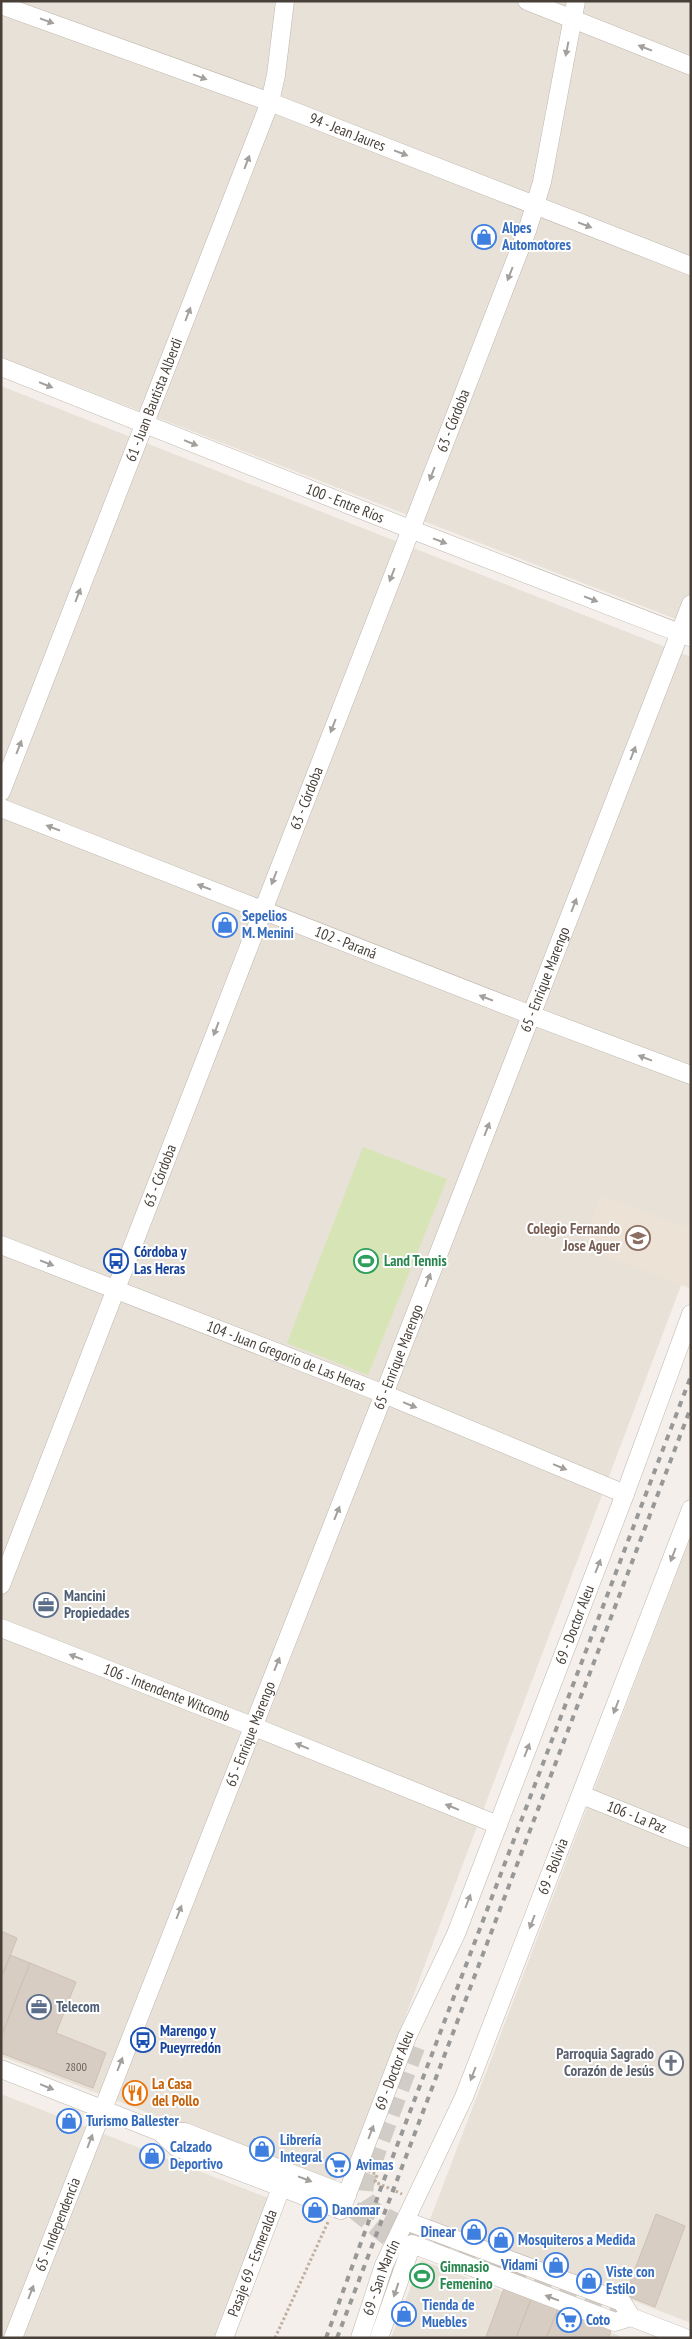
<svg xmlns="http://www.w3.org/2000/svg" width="692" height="2339" viewBox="0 0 692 2339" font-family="'PT Sans Narrow',sans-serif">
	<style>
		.residential { fill: #e7e1d8 }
		.education { fill: #ece2d5 }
		.green { fill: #d7e5b6 }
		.building { fill: #d8cdc3; stroke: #cfc0b4 }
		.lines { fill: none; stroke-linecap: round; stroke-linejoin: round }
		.street-tunnel { stroke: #d1ccc6; stroke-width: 18; stroke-dasharray: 18 9; stroke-linecap: butt }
		.street-casing { stroke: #bfb6ad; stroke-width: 19 }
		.path { stroke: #c0af9f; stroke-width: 3; stroke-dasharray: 2.5 2.5; stroke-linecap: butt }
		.street { stroke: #fff; stroke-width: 18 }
		.rail { stroke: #989898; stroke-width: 4; stroke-dasharray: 6 6; stroke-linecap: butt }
		.path-bridge { stroke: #c0af9f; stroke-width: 3; stroke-dasharray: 2.5 2.5; stroke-linecap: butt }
		.oneway { fill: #a39f9c }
		.labels { text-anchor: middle; stroke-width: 4; stroke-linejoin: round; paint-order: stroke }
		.number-label { font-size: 12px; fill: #6b625b }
		.street-label { font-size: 15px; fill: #473f38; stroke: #fff }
		.shop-label { font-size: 15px; font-weight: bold; fill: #366cbe; stroke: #fff; text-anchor: start }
		.education-label { font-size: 15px; font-weight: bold; fill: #785e54; stroke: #fff; text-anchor: end }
		.transit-label { font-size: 15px; font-weight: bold; fill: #164399; stroke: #fff; text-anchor: start }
		.leisure-label { font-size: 15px; font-weight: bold; fill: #27864d; stroke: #fff; text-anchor: start }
		.service-label { font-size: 15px; font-weight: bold; fill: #4e5e75; stroke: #fff; text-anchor: start }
		.worship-label { font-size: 15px; font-weight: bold; fill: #5b616d; stroke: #fff; text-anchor: end }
		.food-label { font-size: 15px; font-weight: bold; fill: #c56008; stroke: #fff; text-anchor: start }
	</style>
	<rect width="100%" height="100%" fill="#f4efea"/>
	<!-- residential -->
	<path class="residential" d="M1,1H691V625L1,357Z
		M1,386L691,657V1259L346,2174L330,2183L1,2056Z
		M691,1535V2323L429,2222Z
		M1,2094L271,2199L218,2338H1Z
		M421,2260L625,2338H391Z"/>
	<!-- education -->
	<path class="education" d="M601,1195L691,1229L689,1288L581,1247Z"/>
	<!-- green -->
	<path class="green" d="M363,1147L447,1179L368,1375L287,1343Z"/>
	<!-- building -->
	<path class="building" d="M1,1931L17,1938L4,1972L1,1971Z
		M10,1955L30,1963L1,2037V1978Z
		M30,1963L76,1982L56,2033L106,2053L93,2088L1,2053V2037Z
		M656,2214L685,2226L655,2307L625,2295Z
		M504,2288L531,2299L516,2338H489L486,2337Z
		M531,2299L558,2309L546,2338H516Z
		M558,2309L611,2330L609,2338H546Z"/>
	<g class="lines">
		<!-- street-tunnel -->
		<path class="street-tunnel" d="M416,2047L365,2184L364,2196L373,2210L424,2237L631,2317
			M329,2197L353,2209L393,2241L397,2249L396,2258L370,2338"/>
		<defs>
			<g id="street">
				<path d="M527,1L691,66"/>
				<path id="s1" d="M1,5L270,102L691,266"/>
				<path id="s2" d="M1,367L410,529L690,637"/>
				<path id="s3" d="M1,792L270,102L276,75L285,1"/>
				<path id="s4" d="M1,808L531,1015L691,1075"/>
				<path id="s5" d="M1,1245L384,1394L625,1494"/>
				<path id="s6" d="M1,1585L528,228L542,182L576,1"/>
				<path id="s7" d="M1,1628L252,1726L498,1825"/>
				<path id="s8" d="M582,1795L691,1839"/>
				<path d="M1,2069L160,2132H185L347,2195"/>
				<path id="s9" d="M160,2132L176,2147L341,2210L407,2037L456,1934L625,1494L691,1314"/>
				<path d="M406,2221L622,2302L631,2317"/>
				<path id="s10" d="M13,2338L384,1394L691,604"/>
				<path id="s11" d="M224,2338L281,2188"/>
				<path id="s12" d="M360,2338L384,2265L464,2097L691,1509"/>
				<path d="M379,2338L412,2244L615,2322L631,2317L685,2338"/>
			</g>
		</defs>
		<!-- street casing -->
		<use href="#street" class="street-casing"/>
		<!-- path -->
		<path class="path" d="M377,2175L375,2182L402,2194
			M275,2338L328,2222"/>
		<!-- street -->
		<use href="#street" class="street"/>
		<!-- rail -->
		<path class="rail" d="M326,2338L382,2185L691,1376
			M337,2338L691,1407"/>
		<!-- path-bridge -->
		<path class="path-bridge" d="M364,2168L377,2175"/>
	</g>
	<!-- one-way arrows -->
	<defs><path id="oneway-solid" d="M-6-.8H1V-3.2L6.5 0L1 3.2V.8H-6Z" transform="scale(1.25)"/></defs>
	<g class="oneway">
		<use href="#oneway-solid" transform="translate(47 21) rotate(20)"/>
		<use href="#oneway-solid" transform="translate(645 48) rotate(-159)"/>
		<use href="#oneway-solid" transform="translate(567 49) rotate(101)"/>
		<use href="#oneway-solid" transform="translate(200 77) rotate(20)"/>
		<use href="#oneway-solid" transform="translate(401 153) rotate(21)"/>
		<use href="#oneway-solid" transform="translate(247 162) rotate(-69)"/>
		<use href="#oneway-solid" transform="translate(585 225) rotate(21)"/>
		<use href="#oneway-solid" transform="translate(510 274) rotate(111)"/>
		<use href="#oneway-solid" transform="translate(188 314) rotate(-69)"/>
		<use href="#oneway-solid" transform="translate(46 385) rotate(22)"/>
		<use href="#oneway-solid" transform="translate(191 443) rotate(22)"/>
		<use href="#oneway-solid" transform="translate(432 474) rotate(111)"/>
		<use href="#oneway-solid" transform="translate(440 541) rotate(21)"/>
		<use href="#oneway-solid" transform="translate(392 575) rotate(111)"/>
		<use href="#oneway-solid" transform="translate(78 595) rotate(-69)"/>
		<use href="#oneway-solid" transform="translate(591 599) rotate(21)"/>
		<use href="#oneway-solid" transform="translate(333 726) rotate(111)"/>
		<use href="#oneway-solid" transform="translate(19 747) rotate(-69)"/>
		<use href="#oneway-solid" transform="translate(633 753) rotate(-69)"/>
		<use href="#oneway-solid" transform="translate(53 828) rotate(-159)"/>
		<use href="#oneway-solid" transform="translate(274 878) rotate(111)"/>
		<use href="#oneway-solid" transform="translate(204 887) rotate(-159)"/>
		<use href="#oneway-solid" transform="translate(574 905) rotate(-69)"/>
		<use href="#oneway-solid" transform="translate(486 998) rotate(-159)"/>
		<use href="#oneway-solid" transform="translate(216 1029) rotate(111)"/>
		<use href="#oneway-solid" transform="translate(645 1058) rotate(-159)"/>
		<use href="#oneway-solid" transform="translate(487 1129) rotate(-69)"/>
		<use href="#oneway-solid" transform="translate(47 1263) rotate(21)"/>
		<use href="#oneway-solid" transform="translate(428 1280) rotate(-69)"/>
		<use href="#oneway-solid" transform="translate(410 1405) rotate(22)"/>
		<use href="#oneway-solid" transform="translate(560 1467) rotate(22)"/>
		<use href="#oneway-solid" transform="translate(337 1513) rotate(-68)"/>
		<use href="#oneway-solid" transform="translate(673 1555) rotate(111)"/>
		<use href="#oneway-solid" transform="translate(598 1566) rotate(-69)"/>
		<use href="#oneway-solid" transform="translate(76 1657) rotate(-159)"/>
		<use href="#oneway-solid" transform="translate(277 1664) rotate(-68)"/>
		<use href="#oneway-solid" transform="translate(616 1707) rotate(111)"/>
		<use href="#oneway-solid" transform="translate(302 1746) rotate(-158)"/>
		<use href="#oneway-solid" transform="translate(527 1750) rotate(-69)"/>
		<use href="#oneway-solid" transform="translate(452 1807) rotate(-158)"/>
		<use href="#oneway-solid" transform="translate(468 1901) rotate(-69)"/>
		<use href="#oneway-solid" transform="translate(179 1912) rotate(-69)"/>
		<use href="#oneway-solid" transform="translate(532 1922) rotate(111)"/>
		<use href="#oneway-solid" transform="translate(120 2064) rotate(-69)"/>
		<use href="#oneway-solid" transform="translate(473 2074) rotate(111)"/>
		<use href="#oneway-solid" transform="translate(47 2087) rotate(22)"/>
		<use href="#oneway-solid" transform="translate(371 2132) rotate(-69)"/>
		<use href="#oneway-solid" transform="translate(90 2141) rotate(-69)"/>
		<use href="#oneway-solid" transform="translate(305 2179) rotate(21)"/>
		<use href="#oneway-solid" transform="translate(396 2290) rotate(109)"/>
		<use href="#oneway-solid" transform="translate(31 2292) rotate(-69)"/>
		<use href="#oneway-solid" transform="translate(552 2298) rotate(-159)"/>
	</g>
	<!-- icons -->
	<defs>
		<symbol id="shop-ring" viewBox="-11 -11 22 22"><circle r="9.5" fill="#fff" stroke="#3f7fe0" stroke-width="1.5"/><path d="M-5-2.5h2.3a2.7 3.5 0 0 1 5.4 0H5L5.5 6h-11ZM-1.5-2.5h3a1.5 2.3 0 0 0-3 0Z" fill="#3f7fe0"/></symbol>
		<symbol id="school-ring" viewBox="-11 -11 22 22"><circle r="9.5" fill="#fff" stroke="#8d6e63" stroke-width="1.5"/><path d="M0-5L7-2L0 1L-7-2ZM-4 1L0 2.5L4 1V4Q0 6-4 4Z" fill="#8d6e63"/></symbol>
		<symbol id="bus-ring" viewBox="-11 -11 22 22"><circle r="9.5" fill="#fff" stroke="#1a4fb4" stroke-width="1.5"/><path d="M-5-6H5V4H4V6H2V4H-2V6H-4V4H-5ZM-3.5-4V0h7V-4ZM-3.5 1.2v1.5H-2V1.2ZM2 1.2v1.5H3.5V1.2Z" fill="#1a4fb4"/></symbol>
		<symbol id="stadium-ring" viewBox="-11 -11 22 22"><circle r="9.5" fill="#fff" stroke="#2e9e5b" stroke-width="1.5"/><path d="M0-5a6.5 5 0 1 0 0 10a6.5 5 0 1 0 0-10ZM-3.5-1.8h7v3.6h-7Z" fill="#2e9e5b"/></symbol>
		<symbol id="office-ring" viewBox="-11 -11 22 22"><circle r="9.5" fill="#fff" stroke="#5c6f8a" stroke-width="1.5"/><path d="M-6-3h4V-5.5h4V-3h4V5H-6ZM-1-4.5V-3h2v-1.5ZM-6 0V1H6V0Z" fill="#5c6f8a"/></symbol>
		<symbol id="church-ring" viewBox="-11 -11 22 22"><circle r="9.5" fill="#fff" stroke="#6b7280" stroke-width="1.5"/><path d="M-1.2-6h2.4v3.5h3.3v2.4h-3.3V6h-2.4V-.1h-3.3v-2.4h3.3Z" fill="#6b7280"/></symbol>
		<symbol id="restaurant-ring" viewBox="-11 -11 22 22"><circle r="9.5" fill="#fff" stroke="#e8710a" stroke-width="1.5"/><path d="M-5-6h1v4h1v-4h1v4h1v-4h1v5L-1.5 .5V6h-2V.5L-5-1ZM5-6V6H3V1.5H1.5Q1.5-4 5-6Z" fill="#e8710a"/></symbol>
		<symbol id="supermarket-ring" viewBox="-11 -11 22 22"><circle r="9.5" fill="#fff" stroke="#3f7fe0" stroke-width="1.5"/><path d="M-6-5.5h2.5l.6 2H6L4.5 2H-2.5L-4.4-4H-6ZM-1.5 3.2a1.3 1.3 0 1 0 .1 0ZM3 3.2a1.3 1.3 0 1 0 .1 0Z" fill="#3f7fe0"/></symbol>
	</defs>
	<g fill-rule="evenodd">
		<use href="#shop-ring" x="470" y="223" width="28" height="28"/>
		<use href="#shop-ring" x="211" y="911" width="28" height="28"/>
		<use href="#school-ring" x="624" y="1224" width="28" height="28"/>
		<use href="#bus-ring" x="102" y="1247" width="28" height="28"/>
		<use href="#stadium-ring" x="352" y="1247" width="28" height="28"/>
		<use href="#office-ring" x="32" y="1591" width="28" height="28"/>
		<use href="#office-ring" x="25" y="1993" width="28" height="28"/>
		<use href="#bus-ring" x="129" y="2026" width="28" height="28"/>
		<use href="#church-ring" x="657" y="2049" width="28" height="28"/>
		<use href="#restaurant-ring" x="121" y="2079" width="28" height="28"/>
		<use href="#shop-ring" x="55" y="2107" width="28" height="28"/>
		<use href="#shop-ring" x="248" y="2135" width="28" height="28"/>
		<use href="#shop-ring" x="138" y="2142" width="28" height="28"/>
		<use href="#supermarket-ring" x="324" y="2151" width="28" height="28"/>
		<use href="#shop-ring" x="301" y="2196" width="28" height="28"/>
		<use href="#shop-ring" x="460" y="2218" width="28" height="28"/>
		<use href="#shop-ring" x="487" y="2226" width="28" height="28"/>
		<use href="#shop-ring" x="542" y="2251" width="28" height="28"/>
		<use href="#stadium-ring" x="408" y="2262" width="28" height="28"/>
		<use href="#shop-ring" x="575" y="2267" width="28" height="28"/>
		<use href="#shop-ring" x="390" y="2300" width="28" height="28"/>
		<use href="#supermarket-ring" x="555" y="2306" width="28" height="28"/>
	</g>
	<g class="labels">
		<!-- number labels -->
		<g class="number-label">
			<text x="76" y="2071">2800</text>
		</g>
		<!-- street labels -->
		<g class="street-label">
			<text dy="5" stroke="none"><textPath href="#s1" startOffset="369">94 - Jean Jaures</textPath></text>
			<text dy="5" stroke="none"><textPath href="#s3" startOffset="421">61 - Juan Bautista Alberdi</textPath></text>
			<text dy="5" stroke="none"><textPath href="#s6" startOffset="1249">63 - Córdoba</textPath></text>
			<text dy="5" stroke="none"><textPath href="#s2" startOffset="370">100 - Entre Ríos</textPath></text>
			<text dy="5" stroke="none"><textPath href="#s6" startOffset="844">63 - Córdoba</textPath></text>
			<text dy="5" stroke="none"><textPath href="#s4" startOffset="370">102 - Paraná</textPath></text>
			<text dy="5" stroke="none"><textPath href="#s10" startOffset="1459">65 - Enrique Marengo</textPath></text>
			<text dy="5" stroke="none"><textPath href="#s6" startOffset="439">63 - Córdoba</textPath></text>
			<text dy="5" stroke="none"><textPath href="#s5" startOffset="306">104 - Juan Gregorio de Las Heras</textPath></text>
			<text dy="5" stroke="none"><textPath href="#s10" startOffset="1054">65 - Enrique Marengo</textPath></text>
			<text dy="5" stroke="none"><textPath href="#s9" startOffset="829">69 - Doctor Aleu</textPath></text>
			<text dy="5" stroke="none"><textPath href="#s7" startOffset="178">106 - Intendente Witcomb</textPath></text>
			<text dy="5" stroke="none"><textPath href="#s10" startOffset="649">65 - Enrique Marengo</textPath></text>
			<text dy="5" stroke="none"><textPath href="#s8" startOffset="59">106 - La Paz</textPath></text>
			<text dy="5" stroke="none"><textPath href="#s12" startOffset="510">69 - Bolivia</textPath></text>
			<text dy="5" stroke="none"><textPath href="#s9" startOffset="348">69 - Doctor Aleu</textPath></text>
			<text dy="5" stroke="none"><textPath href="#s10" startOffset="122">65 - Independencia</textPath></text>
			<text dy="5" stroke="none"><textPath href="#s11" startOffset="80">Pasaje 69 - Esmeralda</textPath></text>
			<text dy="5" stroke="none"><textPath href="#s12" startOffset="64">69 - San Martín</textPath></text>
		</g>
		<!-- shop labels -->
		<g class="shop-label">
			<text x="502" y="233">Alpes<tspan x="502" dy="17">Automotores</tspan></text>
			<text x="242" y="921">Sepelios<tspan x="242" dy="17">M. Menini</tspan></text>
			<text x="86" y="2126">Turismo Ballester</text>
			<text x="280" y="2145">Librería<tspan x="280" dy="17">Integral</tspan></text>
			<text x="170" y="2152">Calzado<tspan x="170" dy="17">Deportivo</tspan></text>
			<text x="356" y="2170">Avimas</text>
			<text x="332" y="2215">Danomar</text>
			<text x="456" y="2237" text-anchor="end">Dinear</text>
			<text x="518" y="2245">Mosquiteros a Medida</text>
			<text x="538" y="2270" text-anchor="end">Vidami</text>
			<text x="606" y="2277">Viste con<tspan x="606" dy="17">Estilo</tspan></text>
			<text x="422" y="2310">Tienda de<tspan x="422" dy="17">Muebles</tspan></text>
			<text x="586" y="2325">Coto</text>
		</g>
		<!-- education labels -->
		<g class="education-label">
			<text x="620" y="1234">Colegio Fernando<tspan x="620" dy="17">Jose Aguer</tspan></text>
		</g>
		<!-- transit labels -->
		<g class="transit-label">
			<text x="134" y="1257">Córdoba y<tspan x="134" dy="17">Las Heras</tspan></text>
			<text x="160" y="2036">Marengo y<tspan x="160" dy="17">Pueyrredón</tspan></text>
		</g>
		<!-- leisure labels -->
		<g class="leisure-label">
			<text x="384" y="1266">Land Tennis</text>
			<text x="440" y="2272">Gimnasio<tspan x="440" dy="17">Femenino</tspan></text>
		</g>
		<!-- service labels -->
		<g class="service-label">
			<text x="64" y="1601">Mancini<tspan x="64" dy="17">Propiedades</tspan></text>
			<text x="56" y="2012">Telecom</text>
		</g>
		<!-- worship labels -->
		<g class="worship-label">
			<text x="654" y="2059">Parroquia Sagrado<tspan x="654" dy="17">Corazón de Jesús</tspan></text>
		</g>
		<!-- food labels -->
		<g class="food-label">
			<text x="152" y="2089">La Casa<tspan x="152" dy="17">del Pollo</tspan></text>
		</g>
	</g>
	<!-- border -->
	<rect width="692" height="2339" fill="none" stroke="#473f38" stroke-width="5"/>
</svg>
